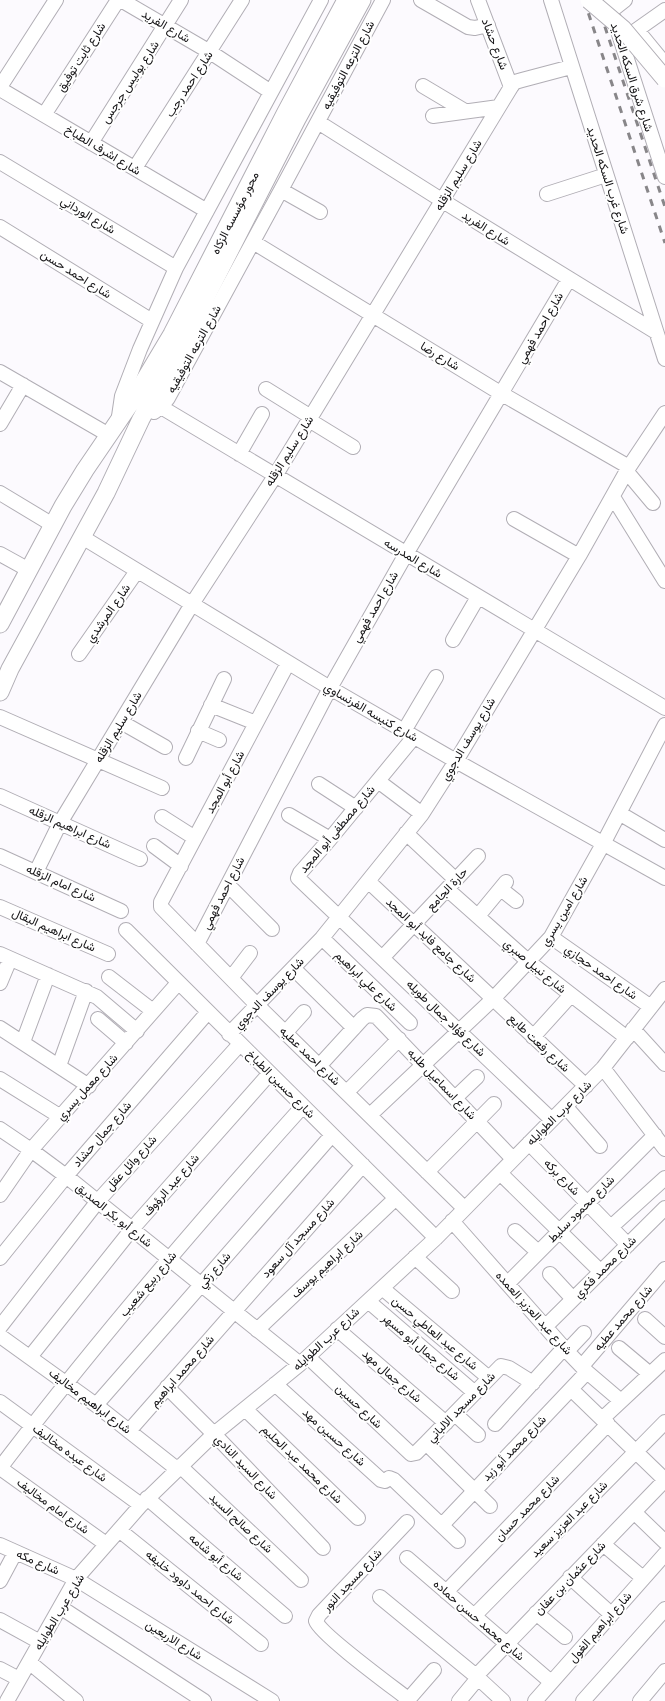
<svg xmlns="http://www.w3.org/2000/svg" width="665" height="1701" viewBox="0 0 665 1701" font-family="Cabin,Vazirmatn,sans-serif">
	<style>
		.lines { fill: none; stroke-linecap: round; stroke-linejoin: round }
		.minor-casing { stroke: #b1aeb5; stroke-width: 16 }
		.major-casing { stroke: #b1aeb5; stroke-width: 19 }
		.minor { stroke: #fff; stroke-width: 14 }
		.major { stroke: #fff; stroke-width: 17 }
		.rail { stroke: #888689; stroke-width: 3; stroke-dasharray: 7 7; stroke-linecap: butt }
		.major-bridge-casing { stroke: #b1aeb5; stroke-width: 19; stroke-linecap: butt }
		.major-bridge { stroke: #fff; stroke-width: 17 }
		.labels { text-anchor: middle; stroke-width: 4; stroke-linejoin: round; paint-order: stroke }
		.street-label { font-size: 12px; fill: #131214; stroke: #fff }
	</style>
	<rect width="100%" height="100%" fill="#fcfafe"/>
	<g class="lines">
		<defs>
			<path id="minor" d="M121,0L210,52L271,92
				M421,0L468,27L475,28L488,25
				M478,0L511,87
				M551,0L665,359
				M608,0L665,177
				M611,11L625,0
				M637,30L665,64
				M621,41L665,10
				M423,86L465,111
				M0,87L56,0
				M0,89L207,211
				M44,115L118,0
				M433,116L499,107
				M318,122L451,206L656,332
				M91,143L181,0
				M0,162L176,268
				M135,168L242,0
				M281,190L320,212
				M547,194L606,175
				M0,227L152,321
				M253,242L502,394L629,467
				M0,372L109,435
				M266,389L311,417
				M161,407L665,708
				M154,412L161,407L168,398L281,190L383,0
				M309,420L353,447
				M118,423L122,396L140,349L176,268L321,0
				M0,424L23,385
				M239,454L262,414
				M627,472L653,503
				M0,493L53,525
				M613,497L665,581
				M514,519L579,556
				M82,537L330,688L456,761L665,878
				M0,554L29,570
				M453,640L478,597
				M79,654L137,571
				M288,663L161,902V907L257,1005L464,1208
				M211,705L256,723
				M0,717L162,788
				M121,722L165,747
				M198,731L219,740
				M404,731L436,677
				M414,737L330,839L300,873L298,878L552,1120
				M186,758L224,679
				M378,781L422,814
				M319,784L356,808
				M0,796L140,859
				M619,813L665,840
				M289,815L330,839
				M162,817L195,838
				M406,833L456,880
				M154,846L181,866
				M0,856L121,911
				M36,872L60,823L192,604L275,476L511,87L515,82L522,80L571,67
				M368,881L586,1086
				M228,885L272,929
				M447,889L529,962L627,1038
				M501,889L516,901
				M0,907L108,954
				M478,916L506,882
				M126,930L436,1238
				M551,937L651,1007
				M322,938L410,1023
				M197,944L330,688L406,554L569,279
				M0,954L97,997L137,1031
				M383,957L478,856
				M293,968L354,1028
				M109,977L153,1011
				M231,978L250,953
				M0,983L10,959
				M98,1019L126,1043
				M0,1028L89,1086
				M633,1029L665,1064
				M286,1032L304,1012
				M229,1034L322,938L422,814L456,761L579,556L629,467L665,413
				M533,1037L571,995
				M23,1042L48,975
				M320,1065L362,1019L367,1015L376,1016L513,1159
				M59,1066L86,991
				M603,1068L665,1149
				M0,1079L61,1117
				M347,1092L399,1039
				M455,1098L477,1077
				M566,1107L600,1146
				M370,1115L493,999L551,937L603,844L665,725
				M0,1129L31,1150L66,1176L300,1364
				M529,1143L628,1245
				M427,1172L494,1104
				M500,1173L601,1272
				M0,1195L31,1150L178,983
				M452,1221L564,1348L587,1372L621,1401
				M611,1227L665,1178
				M515,1231L538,1252
				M415,1257L452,1291
				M0,1258L66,1176L208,1012
				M550,1274L573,1299
				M508,1283L655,1135
				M382,1288L489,1378
				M368,1301L475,1393
				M645,1319L665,1337
				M546,1326L665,1208
				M0,1327L98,1201L240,1044
				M337,1329L446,1423
				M257,1330L396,1198
				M0,1336L96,1405L177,1469
				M619,1348L650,1374
				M567,1351L584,1333
				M30,1357L132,1229L270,1073
				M308,1357L411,1454L416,1453L426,1443L501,1366L509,1368L533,1383
				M582,1366L665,1269
				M275,1384L381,1480L385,1481L389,1478L394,1480L458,1541
				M167,1387L214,1434L323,1548
				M0,1402L141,1505
				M96,1405L332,1135
				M245,1409L358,1518
				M455,1414L478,1435
				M602,1419L665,1360
				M495,1424L564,1348
				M129,1431L363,1165
				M426,1443L490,1506
				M180,1466L301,1580
				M0,1468C95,1343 198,1223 303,1106
				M0,1468L106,1544
				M147,1498L285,1616
				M634,1512L665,1542
				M407,1522L319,1615L316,1621C320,1634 394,1688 408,1699
				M442,1525L587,1372
				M119,1530L261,1644
				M603,1544L643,1578
				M0,1545L76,1579L272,1701
				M407,1558L551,1682
				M570,1577L611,1614
				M0,1581L15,1553
				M446,1592L608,1424
				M380,1597L476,1676L503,1701
				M60,1607L204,1701
				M536,1613L565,1637
				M474,1616L665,1422
				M0,1620L40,1642
				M29,1662L76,1701
				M0,1669L19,1679
				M476,1676L665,1480L571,1389
				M7,1701L76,1579L141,1505L214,1434L300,1364L436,1238L603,1068L665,989
				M407,1701L434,1670
				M459,1701L478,1678
				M535,1701L665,1554
				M583,1701L665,1609
				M640,1701L665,1671"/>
			<path id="major" d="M0,624L63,506L85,470L132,401L172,334L286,112L346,0
				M0,692L10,669L106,493L141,419L184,340L297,119L362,0"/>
		</defs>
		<!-- minor casing -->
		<use href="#minor" class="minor-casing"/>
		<!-- major casing -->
		<use href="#major" class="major-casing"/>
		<!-- minor -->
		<use href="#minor" class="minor"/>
		<!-- major -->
		<use href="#major" class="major"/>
		<!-- rail -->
		<path class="rail" d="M584,0L665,243
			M596,0L665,207"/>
		<defs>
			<path id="major-bridge" d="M589,0L623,29L665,79"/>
		</defs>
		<!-- major-bridge casing -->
		<use href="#major-bridge" class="major-bridge-casing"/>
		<!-- major-bridge -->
		<use href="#major-bridge" class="major-bridge"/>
	</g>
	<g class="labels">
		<!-- street labels -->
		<g class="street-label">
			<text transform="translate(166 26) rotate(30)" y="4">شارع الفريد</text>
			<text transform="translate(495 44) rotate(69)" y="4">شارع حشاد</text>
			<text transform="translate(81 57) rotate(-57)" y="4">شارع ثابت توفيق</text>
			<text transform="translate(348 65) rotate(-62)" y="4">شارع الترعه التوفيقيه</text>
			<text transform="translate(632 77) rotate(72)" y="4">شارع شرق السكه الحديد</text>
			<text transform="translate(130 82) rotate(-57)" y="4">شارع بوليس جرجس</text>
			<text transform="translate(189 84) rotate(-57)" y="4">شارع احمد رجب</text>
			<text transform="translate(103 150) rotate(31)" y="4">شارع اشرف الطباخ</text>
			<text transform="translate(458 175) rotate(-59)" y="4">شارع سليم الزقله</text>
			<text transform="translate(608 180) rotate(72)" y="4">شارع غرب السكه الحديد</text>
			<text transform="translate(235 213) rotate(-63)" y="4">محور مؤسسه الزكاه</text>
			<text transform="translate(88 215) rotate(31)" y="4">شارع الورداني</text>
			<text transform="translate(486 228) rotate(32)" y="4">شارع الفريد</text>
			<text transform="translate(76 274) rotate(32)" y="4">شارع احمد حسن</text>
			<text transform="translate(540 328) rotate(-60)" y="4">شارع احمد فهمي</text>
			<text transform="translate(194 349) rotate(-61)" y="4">شارع الترعه التوفيقيه</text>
			<text transform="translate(440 356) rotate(31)" y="4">شارع رضا</text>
			<text transform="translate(289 451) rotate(-58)" y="4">شارع سليم الزقله</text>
			<text transform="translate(413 558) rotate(31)" y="4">شارع المدرسه</text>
			<text transform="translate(375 607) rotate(-60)" y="4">شارع احمد فهمي</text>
			<text transform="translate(108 613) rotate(-55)" y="4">شارع المرشدي</text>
			<text transform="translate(371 712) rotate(30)" y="4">شارع كنيسه الفرنساوي</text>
			<text transform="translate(118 727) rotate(-59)" y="4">شارع سليم الزقله</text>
			<text transform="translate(468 739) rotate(-59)" y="4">شارع يوسف الدجوي</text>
			<text transform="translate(225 782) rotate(-62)" y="4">شارع أبو المجد</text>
			<text transform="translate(70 827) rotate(24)" y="4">شارع ابراهيم الزقله</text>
			<text transform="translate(337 829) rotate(-50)" y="4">شارع مصطفى أبو المجد</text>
			<text transform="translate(61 883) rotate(24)" y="4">شارع امام الزقله</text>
			<text transform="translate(447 889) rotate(-47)" y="4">حارة الجامع</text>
			<text transform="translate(223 893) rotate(-63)" y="4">شارع احمد فهمي</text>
			<text transform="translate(564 911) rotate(-59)" y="4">شارع امين يسري</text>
			<text transform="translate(54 930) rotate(24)" y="4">شارع ابراهيم البقال</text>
			<text transform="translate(431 940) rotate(43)" y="4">شارع جامع فايد أبو المجد</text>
			<text transform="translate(535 966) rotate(40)" y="4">شارع نبيل صبري</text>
			<text transform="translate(601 972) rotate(35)" y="4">شارع احمد حجازي</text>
			<text transform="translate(366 981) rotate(44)" y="4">شارع علي ابراهيم</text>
			<text transform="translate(269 993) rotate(-46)" y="4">شارع يوسف الدجوي</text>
			<text transform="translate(446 1018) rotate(44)" y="4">شارع فؤاد جمال طويله</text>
			<text transform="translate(539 1043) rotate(43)" y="4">شارع رفعت طايع</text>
			<text transform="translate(310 1056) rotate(44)" y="4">شارع احمد عطيه</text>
			<text transform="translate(281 1084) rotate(45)" y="4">شارع حسين الطباخ</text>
			<text transform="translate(442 1084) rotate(46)" y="4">شارع اسماعيل طلبه</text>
			<text transform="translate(87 1087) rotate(-48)" y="4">شارع معمل يسري</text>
			<text transform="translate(559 1113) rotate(-45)" y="4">شارع عرب الطوايله</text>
			<text transform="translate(102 1134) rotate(-49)" y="4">شارع جمال حشاد</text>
			<text transform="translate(131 1163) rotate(-48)" y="4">شارع وائل عقل</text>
			<text transform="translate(562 1177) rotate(46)" y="4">شارع بركه</text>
			<text transform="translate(171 1185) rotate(-49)" y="4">شارع عبد الرؤوف</text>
			<text transform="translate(581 1209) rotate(-45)" y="4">شارع محمود سليط</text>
			<text transform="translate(114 1215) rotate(39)" y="4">شارع أبو بكر الصديق</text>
			<text transform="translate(298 1238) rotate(-48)" y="4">شارع مسجد آل سعود</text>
			<text transform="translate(327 1264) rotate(-43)" y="4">شارع ابراهيم يوسف</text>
			<text transform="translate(605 1267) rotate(-45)" y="4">شارع محمد فكري</text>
			<text transform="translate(214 1270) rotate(-49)" y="4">شارع زكي</text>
			<text transform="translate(148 1284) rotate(-50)" y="4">شارع ربيع شعيب</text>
			<text transform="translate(534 1313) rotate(48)" y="4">شارع عبد العزيز العمده</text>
			<text transform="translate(623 1318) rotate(-49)" y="4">شارع محمد عطيه</text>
			<text transform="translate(435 1333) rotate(40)" y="4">شارع عبد العاطي حسن</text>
			<text transform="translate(326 1339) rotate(-43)" y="4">شارع عرب الطوايله</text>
			<text transform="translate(421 1347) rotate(40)" y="4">شارع جمال أبو مسهر</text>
			<text transform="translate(182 1371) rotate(-49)" y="4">شارع محمد ابراهيم</text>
			<text transform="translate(392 1376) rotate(41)" y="4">شارع جمال مهد</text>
			<text transform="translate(90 1401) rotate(37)" y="4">شارع ابراهيم مخاليف</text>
			<text transform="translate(359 1406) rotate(43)" y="4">شارع حسين</text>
			<text transform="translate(461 1407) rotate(-46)" y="4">شارع مسجد الالباني</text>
			<text transform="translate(334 1437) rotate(42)" y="4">شارع حسين مهد</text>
			<text transform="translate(514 1448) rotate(-46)" y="4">شارع محمد أبو زيد</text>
			<text transform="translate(70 1453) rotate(36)" y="4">شارع عبده مخاليف</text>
			<text transform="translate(302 1464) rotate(44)" y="4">شارع محمد عبد الحليم</text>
			<text transform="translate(246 1467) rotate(46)" y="4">شارع السيد النادي</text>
			<text transform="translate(53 1506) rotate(36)" y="4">شارع امام مخاليف</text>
			<text transform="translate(527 1508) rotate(-46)" y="4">شارع محمد حسان</text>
			<text transform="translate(569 1519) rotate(-45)" y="4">شارع عبد العزيز سعيد</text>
			<text transform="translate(241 1523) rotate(43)" y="4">شارع صالح السيد</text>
			<text transform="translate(216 1557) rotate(40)" y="4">شارع أبو شامه</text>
			<text transform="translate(38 1562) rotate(24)" y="4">شارع مكه</text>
			<text transform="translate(570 1578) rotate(-46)" y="4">شارع عثمان بن عفان</text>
			<text transform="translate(352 1580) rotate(-47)" y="4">شارع مسجد النور</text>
			<text transform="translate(190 1587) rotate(39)" y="4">شارع احمد داوود خليفه</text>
			<text transform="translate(59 1612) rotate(-59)" y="4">شارع عرب الطوايله</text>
			<text transform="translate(479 1620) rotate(41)" y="4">شارع محمد حسن حماده</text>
			<text transform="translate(600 1627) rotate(-49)" y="4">شارع ابراهيم الغول</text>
			<text transform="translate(174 1640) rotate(32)" y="4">شارع الاربعين</text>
		</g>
	</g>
</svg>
